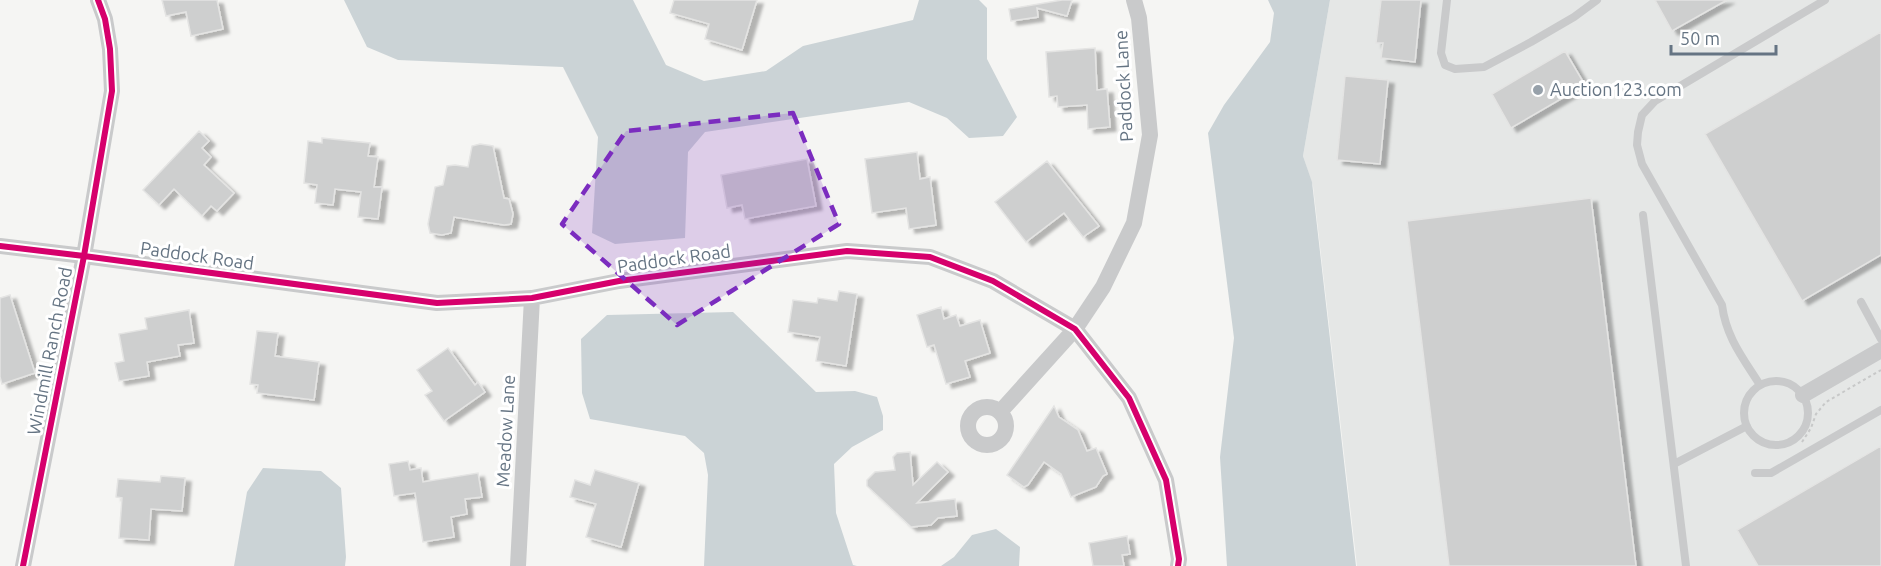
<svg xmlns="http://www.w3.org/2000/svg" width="1881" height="566" viewBox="0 0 1881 566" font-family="Ubuntu,sans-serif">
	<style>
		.built { fill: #e5e7e6 }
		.water { fill: #cbd3d6 }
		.building { fill: #cecfcf; stroke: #e4e4e3; stroke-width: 1.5; filter: url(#shadow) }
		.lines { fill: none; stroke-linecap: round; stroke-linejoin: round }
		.path { stroke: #c7c8c8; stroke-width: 2; stroke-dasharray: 3 3; stroke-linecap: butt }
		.lane { stroke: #c9cacb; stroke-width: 8 }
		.street { stroke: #c9cacb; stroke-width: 16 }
		.cycleway-casing { stroke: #fff; stroke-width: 10 }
		.cycleway { stroke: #d6006c; stroke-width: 6 }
		.marked { fill: #7b2cbf; fill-opacity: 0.2; stroke: #7b2cbf; stroke-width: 4.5; stroke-dasharray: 12 8; stroke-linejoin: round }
		.poi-dot { fill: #97a1aa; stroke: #fff; stroke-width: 2 }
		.labels { text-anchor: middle; stroke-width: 6; stroke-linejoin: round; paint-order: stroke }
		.street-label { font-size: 18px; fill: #657483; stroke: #fff }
		.poi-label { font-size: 18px; fill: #657483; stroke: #fff; text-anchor: start }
	</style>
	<defs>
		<filter id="shadow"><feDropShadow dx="6" dy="4" stdDeviation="1.5" flood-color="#0004"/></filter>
	</defs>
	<rect width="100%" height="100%" fill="#f5f5f3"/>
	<!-- built -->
	<path class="built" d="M1330,0H1881V566H1357L1313,186L1303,156Z"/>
	<!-- water -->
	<path class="water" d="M344,0H633L666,65L704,81L766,71L803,46L913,20L919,0H979L987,8V59L1017,117L1003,136L969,138L947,118L909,102L705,132L688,152L685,238L615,244L592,233L598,137L563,67L398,60L367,47Z
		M1268,0H1330L1303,156L1312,182L1356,566H1227L1220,457L1234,338L1208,133L1224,105L1270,42L1274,13Z
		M733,312L816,392L855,391L877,397L883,416V430L852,447L834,464L836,513L853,565L857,566H704L708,475L704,453L685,436L590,419L582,393L581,339L607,315Z
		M263,468L321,471L341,488L346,557L345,566H234L247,492Z
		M996,529L1020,547L1019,566H941L954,557L972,535Z"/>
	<!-- building -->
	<path class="building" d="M162,0H217L223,29L191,36L186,12L166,16Z
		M674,0H757L742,50L705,39L709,24L670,13Z
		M1062,0H1072L1067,16L1037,8L1038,17L1011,21L1009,9Z
		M1381,0H1421L1415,62L1381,58L1383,43H1376Z
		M1655,0H1727L1672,31Z
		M1881,32V255L1802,301L1705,134Z
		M1095,48L1097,90L1107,89L1110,127L1088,129L1087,105L1058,107L1057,96L1049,97L1046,52Z
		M1565,51L1585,85L1511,128L1492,94Z
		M1345,76L1388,80L1380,164L1337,160Z
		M199,131L209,141L202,148L211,157L204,165L234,193L217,211L211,206L202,216L174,189L159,205L143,190Z
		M322,138L370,143L368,156L378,157L374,187H382L378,219L358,217L361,192L335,189L333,205L315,203L317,185L304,183L308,141L322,143Z
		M480,144L493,146L504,198L509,199L513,214L511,224L504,225L454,217L451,233L442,235L430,233L428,224L435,187L443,185L447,166L455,165L468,167L472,146Z
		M917,152L920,179L930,177L936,225L909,229L906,208L872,213L865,159Z
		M807,159L816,206L745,219L742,205L727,208L721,175Z
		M1047,161L1099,226L1083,237L1064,213L1026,242L995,202Z
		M1591,198L1636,566H1449L1407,221Z
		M839,291L857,294L846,366L816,361L820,337L788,332L793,300L817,303L818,298L837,301Z
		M10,295L35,373L2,384L0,377V298Z
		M941,307L944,319L956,315L960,326L980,320L990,353L965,361L970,377L946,384L934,345L927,347L917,315Z
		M189,310L194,343L178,345L180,356L147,362L149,376L119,381L115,363L124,361L119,334L147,329L145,318Z
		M257,331L278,333L275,356L319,362L314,400L257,393L258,385L250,384Z
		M448,348L475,385L478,382L485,392L444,421L425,395L432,391L417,370Z
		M1054,406L1059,417L1078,430L1087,451L1096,448L1107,474L1103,476L1096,487L1071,497L1061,474L1044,462L1028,485L1024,487L1007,475Z
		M1881,446V566H1758L1737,530Z
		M910,452L913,485L937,462L948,472L917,503L955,499L957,516L938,518L931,525L911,527L867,486V480L875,472L895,470L893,457L897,453Z
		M408,461L410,470L421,468L423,482L478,473L482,497L465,499L467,514L451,517L454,537L423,542L415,493L394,496L389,464Z
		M595,470L639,483L621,547L586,537L596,504L570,497L575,480L590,485Z
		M161,476L185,478L182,511L151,509L149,540L119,538L122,498L116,497L118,479L160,482Z
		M1127,536L1130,554L1122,555L1124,566H1093L1089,543Z"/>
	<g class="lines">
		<!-- path -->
		<path class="path" d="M1802,442L1811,428L1816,414L1826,402L1881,370"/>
		<!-- lane -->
		<path class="lane" d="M1447,0L1441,53L1445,65L1455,69L1484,67L1531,42L1574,17L1597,0
			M1643,215L1686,566
			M1861,302L1881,339
			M1744 413a32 32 0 1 1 64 0a32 32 0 1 1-64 0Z
			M1760,385C1743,358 1726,337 1722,305L1642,164L1637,145L1638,132L1642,115L1655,101L1825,0
			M1674,464L1747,426
			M1755,473H1771L1881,410"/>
		<!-- street -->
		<path class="street" d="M0,246L84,256L437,303L532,298L619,281L847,251L930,257L993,281L1075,329L1129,398L1166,480L1179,559L1178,566
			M1803,395L1881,350
			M968 426a19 19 0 1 1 38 0a19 19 0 1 1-38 0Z
			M1000,412L1075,329L1103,287L1134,223L1150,135L1139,18L1134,0
			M23,566L84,256L112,91L110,49L105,19L98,0
			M518,566L532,298"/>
		<defs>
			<path id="cycleway" d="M0,246L84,256L437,303L532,298L619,281L847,251L930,257L993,281L1075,329L1129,398L1166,480L1179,559L1178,566
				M23,566L84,256L112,91L110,49L105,19L98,0"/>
		</defs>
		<!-- cycleway casing -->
		<use href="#cycleway" class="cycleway-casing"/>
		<!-- cycleway -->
		<use href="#cycleway" class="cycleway"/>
	</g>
	<!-- marked area -->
	<path class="marked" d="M793,113L839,224L677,325L562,224L626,131Z"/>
	<!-- markers -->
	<circle class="poi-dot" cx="1538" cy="90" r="6"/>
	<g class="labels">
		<!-- street labels -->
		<g class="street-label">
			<text transform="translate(1124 86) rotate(-93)" y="6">Paddock Lane</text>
			<text transform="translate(197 256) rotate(8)" y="6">Paddock Road</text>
			<text transform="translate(674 259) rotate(-8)" y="6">Paddock Road</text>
			<text transform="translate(50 351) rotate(-79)" y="6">Windmill Ranch Road</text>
			<text transform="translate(506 431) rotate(-87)" y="6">Meadow Lane</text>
		</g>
		<!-- poi labels -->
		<g class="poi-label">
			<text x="1550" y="96">Auction123.com</text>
		</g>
	</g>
	<!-- scale -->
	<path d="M1671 45v9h105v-9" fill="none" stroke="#657483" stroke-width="3"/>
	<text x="1680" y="45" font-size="18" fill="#657483" stroke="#ffffff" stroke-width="4.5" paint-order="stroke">50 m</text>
</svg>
